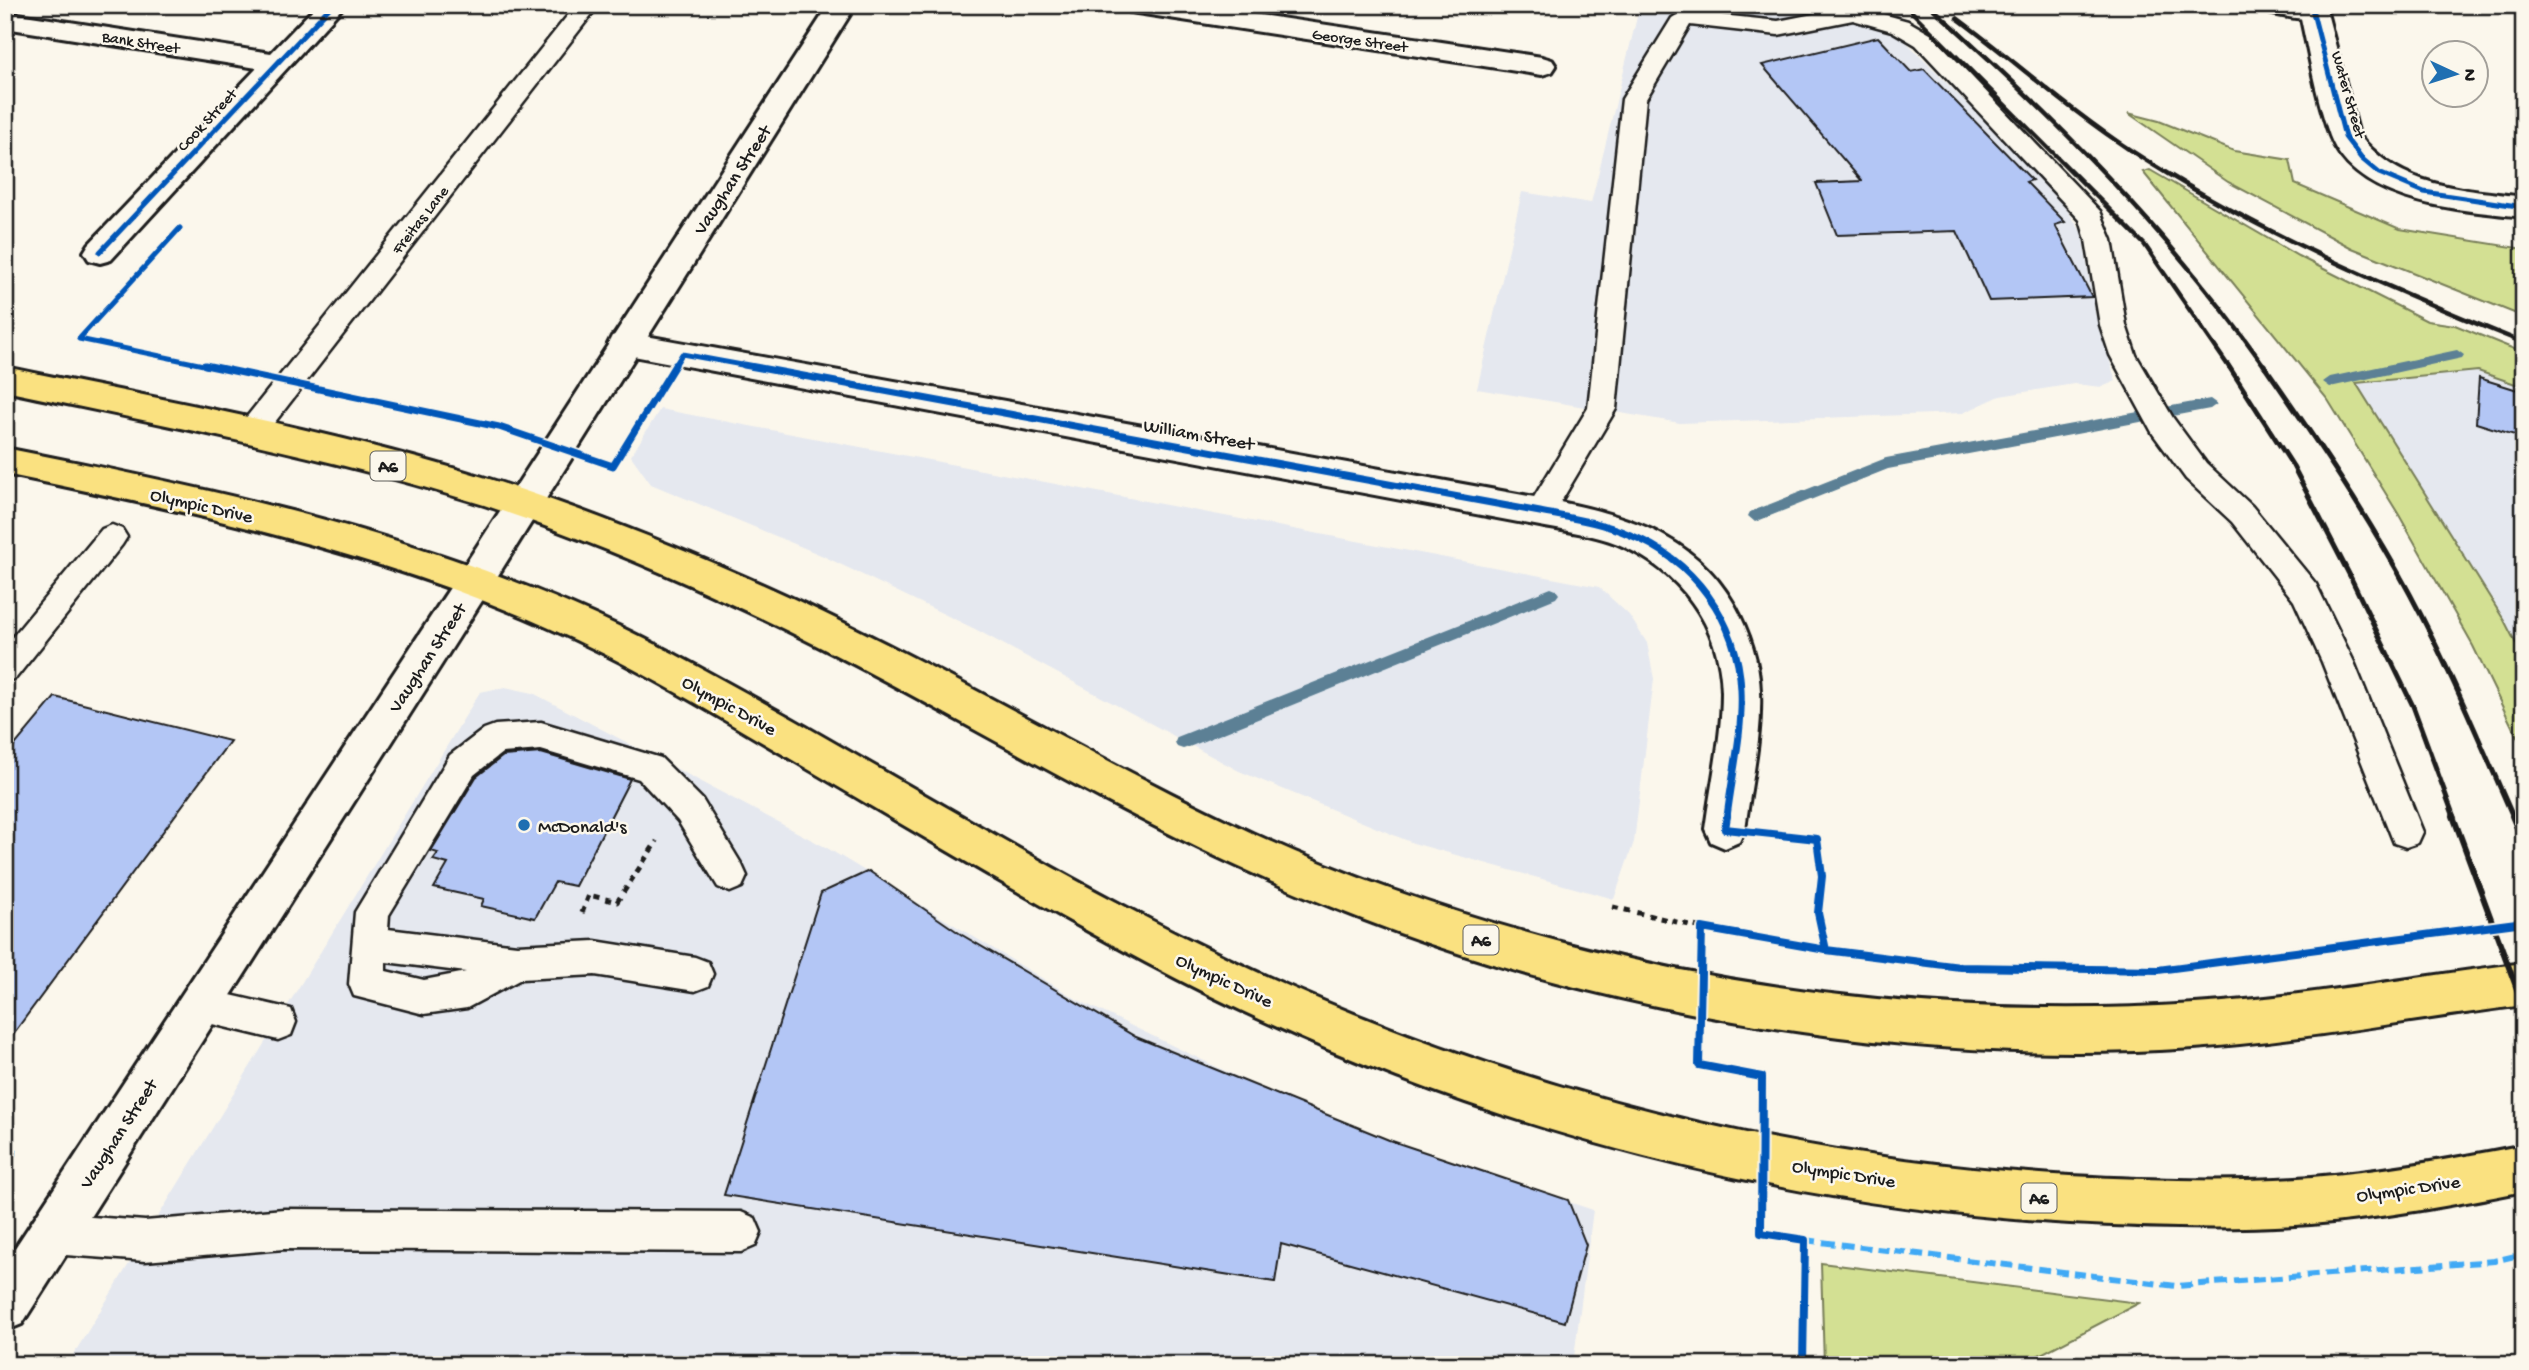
<svg xmlns="http://www.w3.org/2000/svg" width="2529" height="1370" viewBox="0 0 2529 1370" font-family="'Gochi Hand',sans-serif">
	<style>
		.built { fill: #e5e8ef }
		.green { fill: #d3e093; stroke: #787e58; stroke-width: 2 }
		.lines { fill: none; stroke-linecap: round; stroke-linejoin: round }
		.stream { fill: #5b8095; fill-rule: evenodd }
		.building { fill: #b3c6f5; stroke: #1c1c1c; stroke-width: 2 }
		.lane-casing { stroke: #1c1c1c; stroke-width: 5 }
		.street-casing { stroke: #1c1c1c; stroke-width: 6 }
		.secondary-casing { stroke: #1c1c1c; stroke-width: 6 }
		.highway-casing { stroke: #1c1c1c; stroke-width: 6 }
		.path { stroke: #1c1c1c; stroke-width: 5; stroke-dasharray: 6 6; stroke-linecap: butt }
		.lane { fill: #fbf7ec; fill-rule: evenodd }
		.street { fill: #fbf7ec; fill-rule: evenodd }
		.secondary { fill: #fbf7ec; fill-rule: evenodd }
		.highway { fill: #fae180; fill-rule: evenodd }
		.rail-far2 { stroke: #1c1c1c; stroke-width: 4.5 }
		.rail-far1 { stroke: #1c1c1c; stroke-width: 5 }
		.rail { stroke: #1c1c1c; stroke-width: 6 }
		.quiet { stroke: #3fa9f5; stroke-width: 6; stroke-dasharray: 12 6; stroke-linecap: butt }
		.cycleway-far2-casing { stroke: #fbf7ec; stroke-width: 9 }
		.cycleway-far1-casing { stroke: #fbf7ec; stroke-width: 11 }
		.cycleway-casing { stroke: #fbf7ec; stroke-width: 12 }
		.cycleway-far2 { stroke: #0057b8; stroke-width: 5 }
		.cycleway-far1 { stroke: #0057b8; stroke-width: 7 }
		.cycleway { stroke: #0057b8; stroke-width: 8 }
		.poi-dot { fill: #1f6fb2; stroke: #fbf7ec; stroke-width: 2.5 }
		.labels { text-anchor: middle; stroke-width: 5; stroke-linejoin: round; paint-order: stroke }
		.far-street-label { font-size: 16px; fill: #1c1c1c; stroke: #fbf7ec }
		.shield { fill: #fbf7ec; stroke: #5f5e5a; stroke-width: 2 }
		.shield-label { font-size: 18px; font-weight: bold; fill: #1c1c1c }
		.street-label { font-size: 19px; fill: #1c1c1c; stroke: #fbf7ec }
		.poi-label { font-size: 19px; fill: #1c1c1c; stroke: #fbf7ec; text-anchor: start }
	</style>
	<rect width="100%" height="100%" fill="#fbf7ec"/>
	<filter id="ink" filterUnits="userSpaceOnUse"><feTurbulence type="fractalNoise" baseFrequency=".0143" numOctaves="2"/><feDisplacementMap in="SourceGraphic" scale="14" xChannelSelector="R" yChannelSelector="G"/><feConvolveMatrix kernelMatrix="1 2 1 2 8 2 1 2 1" color-interpolation-filters="sRGB"/></filter>
	<g filter="url(#ink)">
		<!-- built -->
		<path class="built" d="M1640,5H1870L2059,197L2082,233L2096,317L2116,381L2102,387L2074,384L2000,396L1963,413L1680,423L1477,389L1522,192L1591,203Z
			M2478,371L2524,387V659L2504,620L2356,383Z
			M660,409L1599,587L1629,615L1647,643L1654,679L1634,842L1614,899L1413,843L1239,771L975,629L821,555L651,484L631,456Z
			M505,687L533,693L827,848L1078,1000L1331,1122L1593,1210L1573,1365H67L480,692Z"/>
		<!-- green -->
		<path class="green" d="M2128,113L2159,121L2234,151L2290,160L2295,184L2400,229L2524,249V317L2352,248L2228,182Z
			M2150,170L2298,256L2427,321L2455,325L2524,353V387L2478,371L2356,383L2504,620L2524,659V751L2473,646L2399,515L2328,400L2143,172Z
			M1821,1263L2139,1303L2020,1365H1824Z"/>
		<g class="lines">
			<!-- stream -->
			<path class="stream" d="M2457,350L2464,355L2462,358L2330,387L2323,382L2330,377Z
				M2210,399L2217,404L2210,409L1888,469L1760,520L1755,522L1748,516L1750,512L1886,458Z
				M1551,588L1556,590L1559,594L1556,598L1189,747L1183,749L1177,747L1175,742L1177,737Z"/>
		</g>
		<!-- building -->
		<path class="building" d="M1878,37L1911,72L1924,69L2032,180L2026,182L2065,222L2055,225L2092,297L1989,301L1957,231L1837,235L1816,183L1862,181L1762,65Z
			M2479,378L2524,392V438L2476,423Z
			M55,697L230,741L5,1045V757Z
			M541,753L630,779L575,886L555,882L535,918L481,906L484,899L434,888L448,864L433,860L438,853L431,851L476,777L503,756Z
			M869,871L962,935L1136,1037L1389,1140L1568,1200L1586,1245L1565,1322L1281,1244L1275,1282L724,1195L821,893Z"/>
		<g class="lines">
			<defs>
				<path id="lane" d="M576,5H599L261,440L251,443L241,440L237,432L241,424Z
					M1854,6L1908,21L1932,35L2100,211L2112,240L2126,325L2136,355L2173,418L2206,463L2252,506L2316,584L2354,662L2423,832L2418,843L2406,847L2394,843L2322,662L2294,601L2232,522L2186,479L2153,434L2110,355L2100,325L2086,240L2080,220L1916,45L1892,31L1853,20L1778,35L1690,25L1646,99L1616,409L1550,520L1540,524L1530,520L1525,512L1588,408L1622,99L1672,18L1683,11L1778,21Z
					M112,525L122,529L127,537L122,545L16,678L5,682V646L102,529Z
					M541,722L661,758L702,799L742,865L747,876L742,887L730,892L718,887L678,821L639,779L541,750L502,753L474,775L389,915L388,929L517,945L595,941L695,957L708,962L713,974L708,986L695,991L595,975L521,979L467,1008L424,1014L354,996L349,984L355,912L450,755L484,729L495,725ZM386,962L466,972L424,980L386,971Z
					M200,988L291,1009L296,1022L291,1035L278,1040L187,1018L182,1006L187,994Z
					M284,1209L741,1212L755,1218L761,1232L755,1246L741,1252L284,1249L145,1261L52,1254L38,1248L32,1234L38,1220L52,1214L145,1221Z"/>
				<path id="street" d="M317,5H345L111,260L100,263L89,260L84,252L89,244L257,68L5,28V12L271,53Z
					M1124,5H1193L1542,57L1552,60L1556,66L1552,72L1542,75L1137,13L1127,11Z
					M2257,5H2323L2327,11L2323,17C2304,22 2279,15 2260,11Z
					M624,332L1540,498C1618,513 1692,531 1734,604C1749,631 1759,660 1760,691C1762,737 1751,784 1745,829L1739,842L1725,848L1711,842L1705,829C1711,784 1722,738 1722,692C1721,625 1679,570 1618,544C1593,534 1566,531 1540,526L612,352L608,344L612,336Z
					M474,567L487,571L492,582L487,593L22,1324L5,1331V1263L461,571Z"/>
				<path id="secondary" d="M829,5H856L487,593L474,597L461,593L456,582L461,571Z
					M2298,5H2325L2359,135C2400,188 2462,189 2524,197V217C2462,210 2356,205 2330,136C2315,95 2308,48 2298,5Z"/>
				<path id="highway" d="M5,367C165,400 327,429 483,477C572,505 658,539 743,576C918,652 1080,752 1252,833C1352,879 1458,915 1564,943C1769,997 1984,1018 2195,1004C2305,997 2414,977 2524,963V1005C2414,1019 2305,1040 2194,1048C1986,1062 1777,1038 1575,987C1456,957 1337,913 1226,861C1053,780 892,676 718,598C642,563 564,531 484,505C328,456 165,425 5,391Z
					M5,448C198,486 391,527 572,605C650,638 724,681 798,722C926,795 1053,871 1184,937C1461,1076 1762,1158 2071,1176C2151,1180 2232,1183 2312,1177C2383,1171 2454,1159 2524,1145V1191C2453,1205 2383,1218 2311,1224C2231,1230 2150,1227 2070,1223C1748,1204 1430,1114 1145,962C1023,897 904,825 784,755C707,710 630,663 547,627C374,551 190,512 5,474Z"/>
			</defs>
			<!-- lane casing -->
			<use href="#lane" class="lane-casing"/>
			<!-- street casing -->
			<use href="#street" class="street-casing"/>
			<!-- secondary casing -->
			<use href="#secondary" class="secondary-casing"/>
			<!-- highway casing -->
			<use href="#highway" class="highway-casing"/>
			<!-- path -->
			<path class="path" d="M1771,834L1817,839L1822,876L1818,913L1826,950
				M1613,907L1702,928
				M582,913L589,895L617,902L657,841
				M1699,1065L1762,1077"/>
			<!-- lane -->
			<use href="#lane" class="lane"/>
			<!-- street -->
			<use href="#street" class="street"/>
			<!-- secondary -->
			<use href="#secondary" class="secondary"/>
			<!-- highway -->
			<use href="#highway" class="highway"/>
			<!-- rail-far2 -->
			<path class="rail-far2" d="M1905,5L2144,244L2229,367
				M1929,5C2052,114 2170,233 2265,367
				M1957,18C2015,61 2069,110 2130,150C2252,230 2388,288 2524,343"/>
			<!-- rail-far1 -->
			<path class="rail-far1" d="M2228,365L2293,466L2350,576L2413,706L2454,817
				M2264,365C2316,440 2367,514 2410,594C2449,667 2480,742 2513,817"/>
			<!-- rail -->
			<path class="rail" d="M2453,816L2524,1008
				M2512,816L2524,844"/>
			<!-- quiet -->
			<path class="quiet" d="M5,1150L17,1153
				M1805,1240L2176,1286L2494,1261L2524,1254"/>
			<defs>
				<path id="cycleway-far2" d="M2311,5L2345,137L2361,158L2379,173L2424,192L2524,207
					M180,228L79,339L213,367
					M100,252L332,5
					M674,367L682,354L753,367"/>
				<path id="cycleway-far1" d="M205,365L499,427L613,466L675,365
					M744,365L1540,512C1570,518 1600,522 1628,534C1693,559 1738,620 1741,690C1743,732 1732,775 1727,817"/>
				<path id="cycleway" d="M1727,816L1725,829L1817,839L1822,876L1818,913L1826,950
					M1803,1365L1805,1240L1761,1233L1762,1077L1699,1065L1702,928L1826,950L1960,967L2158,970L2524,922"/>
			</defs>
			<!-- cycleway-far2 casing -->
			<use href="#cycleway-far2" class="cycleway-far2-casing"/>
			<!-- cycleway-far1 casing -->
			<use href="#cycleway-far1" class="cycleway-far1-casing"/>
			<!-- cycleway casing -->
			<use href="#cycleway" class="cycleway-casing"/>
			<!-- cycleway-far2 -->
			<use href="#cycleway-far2" class="cycleway-far2"/>
			<!-- cycleway-far1 -->
			<use href="#cycleway-far1" class="cycleway-far1"/>
			<!-- cycleway -->
			<use href="#cycleway" class="cycleway"/>
		</g>
	</g>
	<!-- markers -->
	<circle class="poi-dot" cx="524" cy="825" r="7"/>
	<g class="labels">
		<!-- far-street labels -->
		<g class="far-street-label">
			<text transform="translate(1360 39) rotate(8)" y="6">George Street</text>
			<text transform="translate(141 41) rotate(9)" y="6">Bank Street</text>
			<text transform="translate(2350 94) rotate(74)" y="6">Water Street</text>
			<text transform="translate(206 119) rotate(-47)" y="6">Cook Street</text>
			<text transform="translate(419 219) rotate(-52)" y="6">Freitas Lane</text>
		</g>
		<!-- shield labels -->
		<g class="shield">
			<rect x="370.5" y="451.5" width="35" height="29" rx="5"/>
			<rect x="1463.5" y="925.5" width="35" height="29" rx="5"/>
			<rect x="2021.5" y="1183.5" width="35" height="29" rx="5"/>
		</g>
		<g class="shield-label">
			<text x="388" y="472">A6</text>
			<text x="1481" y="946">A6</text>
			<text x="2039" y="1204">A6</text>
		</g>
		<!-- street labels -->
		<g class="street-label">
			<text transform="translate(731 179) rotate(-57)" y="7">Vaughan Street</text>
			<text transform="translate(1199 433) rotate(10)" y="7">William Street</text>
			<text transform="translate(202 504) rotate(13)" y="7">Olympic Drive</text>
			<text transform="translate(426 657) rotate(-57)" y="7">Vaughan Street</text>
			<text transform="translate(730 704) rotate(29)" y="7">Olympic Drive</text>
			<text transform="translate(1225 979) rotate(25)" y="7">Olympic Drive</text>
			<text transform="translate(117 1133) rotate(-57)" y="7">Vaughan Street</text>
			<text transform="translate(1844 1172) rotate(9)" y="7">Olympic Drive</text>
			<text transform="translate(2408 1187) rotate(-8)" y="7">Olympic Drive</text>
		</g>
		<!-- poi labels -->
		<g class="poi-label">
			<text x="538" y="832">McDonald's</text>
		</g>
	</g>
	<!-- margin -->
	<rect width="2529" height="1370" fill="none" stroke="#fbf7ec" stroke-width="28"/>
	<rect x="14" y="14" width="2501" height="1342" fill="none" stroke="#1c1c1c" stroke-width="2.5" filter="url(#ink)"/>
	<!-- north arrow -->
	<g transform="translate(2455 74) rotate(94)"><circle r="33" fill="#fbf7ec" stroke="#a29f99" stroke-width="2"/>
	<path d="M0-5L12 26L0 18L-12 26Z" fill="#1f6fb2"/>
	<text y="-10" font-size="19" font-weight="bold" text-anchor="middle" fill="#1c1c1c">N</text>
	</g>
</svg>
